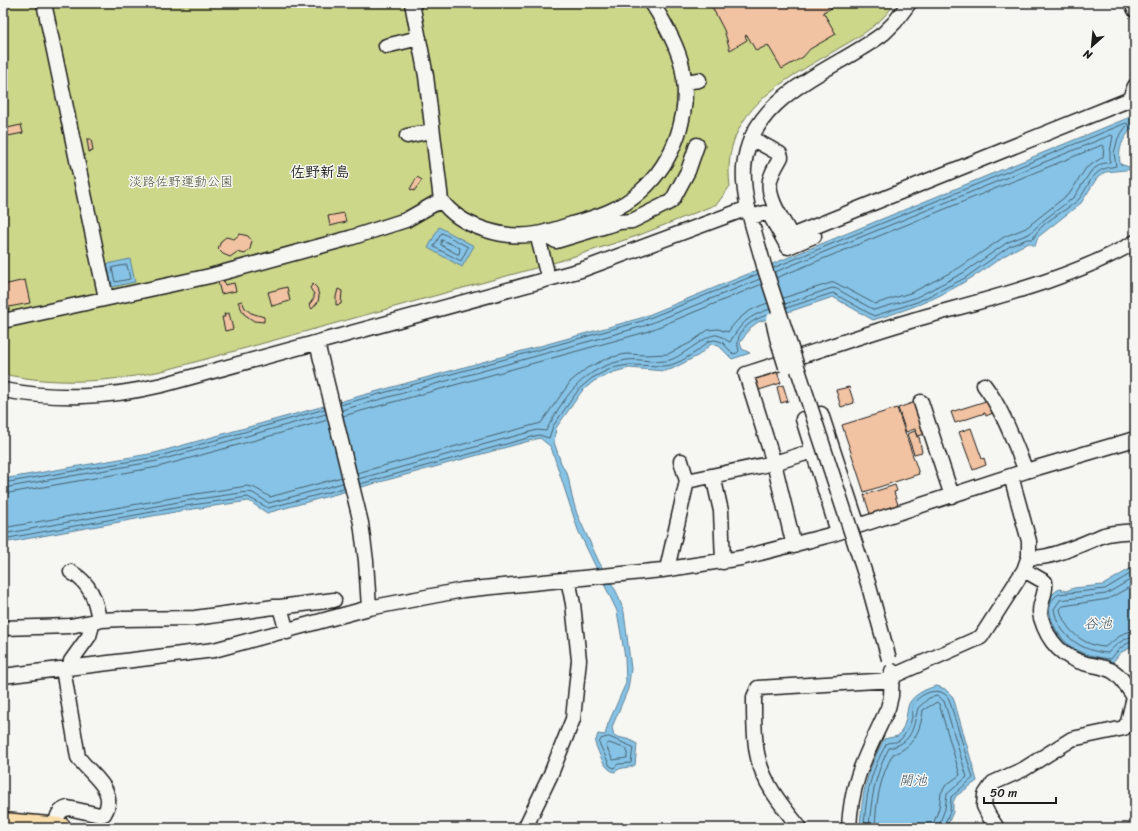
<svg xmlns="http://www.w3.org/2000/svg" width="1138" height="831" viewBox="0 0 1138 831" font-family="Sriracha,'Klee One',sans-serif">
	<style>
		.green { fill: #ccd78a; stroke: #747a53 }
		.water { fill: #86c3e6; stroke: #5c8095 }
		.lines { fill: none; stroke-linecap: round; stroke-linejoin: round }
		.shore { stroke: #465f6d; stroke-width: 1 }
		.building { fill: #f2c3a2; stroke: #1c1c1c }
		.minor-casing { stroke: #1c1c1c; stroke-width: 17 }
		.highway-casing { stroke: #1c1c1c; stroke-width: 23 }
		.minor { stroke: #f6f6f2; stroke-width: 14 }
		.highway { stroke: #f9deab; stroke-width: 20 }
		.minor-bridge-casing { stroke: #1c1c1c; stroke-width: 17; stroke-linecap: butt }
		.minor-bridge { stroke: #f6f6f2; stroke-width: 14 }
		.labels { text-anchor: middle; stroke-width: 3; stroke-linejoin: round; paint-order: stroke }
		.park-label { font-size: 13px; fill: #51543d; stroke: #f6f6f2 }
		.water-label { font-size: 14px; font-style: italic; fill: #415663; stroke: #f6f6f2 }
		.quarter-label { font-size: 15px; font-weight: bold; fill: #1c1c1c; stroke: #f6f6f2 }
	</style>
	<rect width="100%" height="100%" fill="#f6f6f2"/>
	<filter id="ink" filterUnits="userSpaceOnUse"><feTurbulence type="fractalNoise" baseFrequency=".025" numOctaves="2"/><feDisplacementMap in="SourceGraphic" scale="8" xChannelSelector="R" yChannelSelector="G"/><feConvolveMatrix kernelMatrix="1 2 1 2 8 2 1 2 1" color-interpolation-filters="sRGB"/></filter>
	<g filter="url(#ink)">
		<!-- green -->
		<path class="green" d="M3,3H895C882,23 862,35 841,47C786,80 720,109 730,186L717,204L637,236L550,264L166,370C112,382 58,386 3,374Z"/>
		<!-- water -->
		<path class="water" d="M1135,115V127L1132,128C1122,140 1118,148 1120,164L1135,169L1105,172L1097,178L1081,203L1038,237L1035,246L1029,243C1005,252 988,269 966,281C935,300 907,310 873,320L833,297L758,322L750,328L740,343L742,349L750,353L732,359L719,346L711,344L699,355L672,369L664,371L629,368L614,372L594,381L582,391L556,428L554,442L561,463L568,476L572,497L577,514L599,562L617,593L624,612L631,669L628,689L612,727L614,736L630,740L637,744L635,765C628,769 621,766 615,772C604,770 599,753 595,743L598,734L605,735L608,724L626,683L625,657L617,611L578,530L551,447L540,438L267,513L249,501L186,510L3,543V479L155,453L641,318Z
			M439,227L474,246L462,267L428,248Z
			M130,259L135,282L112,287L107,264Z
			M1135,566V645L1120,653L1112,663C1097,661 1080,659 1068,649C1050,636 1036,603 1059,589L1066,591L1074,588L1103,585Z
			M937,686L945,689L953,697L977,781L956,796L953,802V812L946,828H860C862,791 867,772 884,739L898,736C905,728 906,718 908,707C910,696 927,688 937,686Z"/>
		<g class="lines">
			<!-- shore -->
			<path class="shore" d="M442,233L468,247L461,261L434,247Z
				M442,240L460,248L459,254H457L441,245Z
				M127,265L130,279L115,282L112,268Z
				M773,268L1126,123L1128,124L1118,138L1114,153L1116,166C1108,168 1102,168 1096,174C1088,181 1085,194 1077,201C1063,213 1040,222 1033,239H1027L1010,246L965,278L917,302L874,316L833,293L786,308
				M775,272L1111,135L1113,136L1110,152V162L1101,164L1091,171L1074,197L1044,220L1029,234L1008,242L963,273L915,298L874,310L837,289L832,288L785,304
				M776,278L1102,145L1104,146L1103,157L1086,168L1070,193L1026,228L1004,237L959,268L913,292L875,304L834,282L783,298
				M340,405L642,321L758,274
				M342,410L644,326L760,279
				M343,416L646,332L762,284
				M357,473L541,423L571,381L587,368L608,358L626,354L646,355L668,354L690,343L708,330L718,329L728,332C739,316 750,309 768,303
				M358,479L537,430L546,431C564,396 585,366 627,360C641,358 655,364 670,360C683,356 708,333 717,335C723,336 726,341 730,342C742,322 747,317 770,309
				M3,483L156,457L325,409
				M360,484L539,435L549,438L553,426L579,389L592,378L612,368L628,365L663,366L671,365L681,361L696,352L709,341L715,340L722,342L733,354L737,353L739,351C733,332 751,320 767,315
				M3,488L157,461L326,414
				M3,494L158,467L328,420
				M3,528L183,496L247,486L255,488L270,497L342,477
				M3,534L184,501L248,492L253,493L269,503L343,483
				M3,539L185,506L248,497L268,508L344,488
				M1135,571L1105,589L1059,594C1038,606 1057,636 1070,646C1081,654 1098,658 1111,659C1116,652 1125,642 1135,641
				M1135,577L1106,594L1060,600L1054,609C1058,636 1083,652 1108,653C1114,646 1125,637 1135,636
				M1135,584L1108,599L1063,606L1060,609C1064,630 1084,646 1105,647L1124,633L1135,630
				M609,737L633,747L631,763L618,764L614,768L610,766L599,743L601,739Z
				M609,743L627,749V758L613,760L606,746Z
				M864,828C866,795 870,772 887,743C892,742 897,743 901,739C906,734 911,723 912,717C912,714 911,710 912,707C916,695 940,683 949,699L973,778L951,797L950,811L943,828
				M869,828C871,799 875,774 889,748C913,743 913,727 918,708L929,698L937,696L944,701L967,777L947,794L945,809L938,828
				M875,828C876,801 880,777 893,754C913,748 921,730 923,710L937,702L939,704L960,775L946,785L941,793L939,808L932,828"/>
		</g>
		<!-- building -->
		<path class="building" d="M710,3H829L832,8L823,12L836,34L810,49L803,57L782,69L768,45L756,51L747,35L745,36L747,40L730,50L724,30Z
			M21,125L23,133L3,137V129Z
			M87,139H91L93,151L89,152Z
			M417,177L422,180L414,191L410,189Z
			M344,213L346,222L330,226L328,216Z
			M240,234L248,236L252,241L250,249L245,254L237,252L230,257L223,254L218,249L221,241L226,237L234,239Z
			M25,280L30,303L9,307V310L3,311V285Z
			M224,281L225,285L234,283L236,291L221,294L218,282Z
			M313,284L317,288L319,296L318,302L312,309L309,305L314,298V294L310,288Z
			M287,287L290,301L272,306L268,292Z
			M338,289L342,291L341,304L336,305V297Z
			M242,301L245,308L251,313L264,317V322L254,321L244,314L238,302Z
			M229,313L233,329L225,331L222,317H225L224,314Z
			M777,372L781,383L756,391L752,379Z
			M783,385L788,401L781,403L777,387Z
			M849,387L854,403L841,407L836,390Z
			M989,400L993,413L986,416L985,413L955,423L951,412Z
			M915,402L926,434L917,436L915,429L906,432L898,408Z
			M897,408L919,474L864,492L842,425Z
			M971,428L982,459L984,458L986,465L973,470L959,432Z
			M915,431L917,437H919L922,452L914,454L907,434Z
			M895,485L897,491L894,492L898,505L870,514L864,495Z"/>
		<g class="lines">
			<defs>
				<path id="minor" d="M44,3L106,298
					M412,3L426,76L441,200C460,227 505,240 537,234C549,232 560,228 572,224C597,217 620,210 640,192C675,161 692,112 682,66C677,44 664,22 652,3
					M1132,3L1135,10
					M386,46L419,38
					M684,82L699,80
					M407,136L431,131
					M751,138L780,154L781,157C777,164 772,172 770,180C767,198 781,217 789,232L796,234L1126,101L1130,98L1135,86
					M751,217L765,213L770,215L788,247L814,236
					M548,231L551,238L556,241L619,222L632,221L670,202L673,199L688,171L697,145
					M537,234L546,269
					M764,266C756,235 742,200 744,168C749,94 835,71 884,33L895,22L909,3
					M3,321L210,276L350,238L406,220L441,200
					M317,343L361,523L366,561L369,608
					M984,385C1003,410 1014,442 1026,471
					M3,390C59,400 107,398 162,385L581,270L748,208
					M921,402L952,496
					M821,414L858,526
					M803,419L838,532
					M681,461L687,481L774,463L813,451
					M713,476L721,511L723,562
					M794,546L774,463L746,374C801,357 855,337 910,321C986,299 1066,282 1135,242
					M1029,556C1044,563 1088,541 1104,535C1113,532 1125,532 1135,531
					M667,569L687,481
					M1024,570L1045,582C1047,595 1037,605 1041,618C1048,642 1063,658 1087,664C1096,666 1106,667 1114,672C1124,679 1128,689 1135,698
					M71,572C90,583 96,599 99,621
					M280,607L334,600
					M3,628L70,626L101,620L122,619L195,618L274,607H280L287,632
					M69,669L71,661L89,636L93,622
					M3,676L214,650L369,608L463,590L662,570L741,558L830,535L1026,471L1135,439
					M893,676L981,637L1024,570L1029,556V541L1011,476
					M55,828C57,819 57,810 68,808L100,815L104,814C119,790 90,775 78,757L63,669
					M525,828L550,776L573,719L579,660L573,604L568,579
					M800,828C782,806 762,782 757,753C754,737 754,720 754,704V697L758,688L893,680
					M849,828C851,778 868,752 888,708L891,696L892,671
					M997,828L989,816L984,806L985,795L993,783L1024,769L1072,739L1124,728L1128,722L1134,697"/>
				<path id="highway" d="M3,823L61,828"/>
			</defs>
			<!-- minor casing -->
			<use href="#minor" class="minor-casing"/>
			<!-- highway casing -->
			<use href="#highway" class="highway-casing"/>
			<!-- minor -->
			<use href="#minor" class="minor"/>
			<!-- highway -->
			<use href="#highway" class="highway"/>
			<defs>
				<path id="minor-bridge" d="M764,266L868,583L889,659
					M773,320L777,338L786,367"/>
			</defs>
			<!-- minor-bridge casing -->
			<use href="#minor-bridge" class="minor-bridge-casing"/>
			<!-- minor-bridge -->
			<use href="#minor-bridge" class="minor-bridge"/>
		</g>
	</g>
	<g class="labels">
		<!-- park labels -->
		<g class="park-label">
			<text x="181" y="186">淡路佐野運動公園</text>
		</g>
		<!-- water labels -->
		<g class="water-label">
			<text x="1098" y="628">谷池</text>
			<text x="913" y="785">開池</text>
		</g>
		<!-- quarter labels -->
		<g class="quarter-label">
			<text x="320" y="177">佐野新島</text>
		</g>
	</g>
	<!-- margin -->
	<rect width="1138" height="831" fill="none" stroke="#f6f6f2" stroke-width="16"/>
	<rect x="8" y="8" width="1122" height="815" fill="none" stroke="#1c1c1c" stroke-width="1.5" filter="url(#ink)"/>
	<!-- north arrow -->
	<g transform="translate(1092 46) rotate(207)" stroke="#f6f6f2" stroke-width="3" paint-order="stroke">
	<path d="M0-3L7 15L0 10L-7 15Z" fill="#1c1c1c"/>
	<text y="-6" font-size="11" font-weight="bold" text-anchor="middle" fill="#1c1c1c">N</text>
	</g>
	<!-- scale -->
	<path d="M984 797v6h72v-6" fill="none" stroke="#1c1c1c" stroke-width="2"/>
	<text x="990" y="797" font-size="12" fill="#1c1c1c" stroke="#f6f6f2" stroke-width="3" paint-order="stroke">50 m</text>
</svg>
